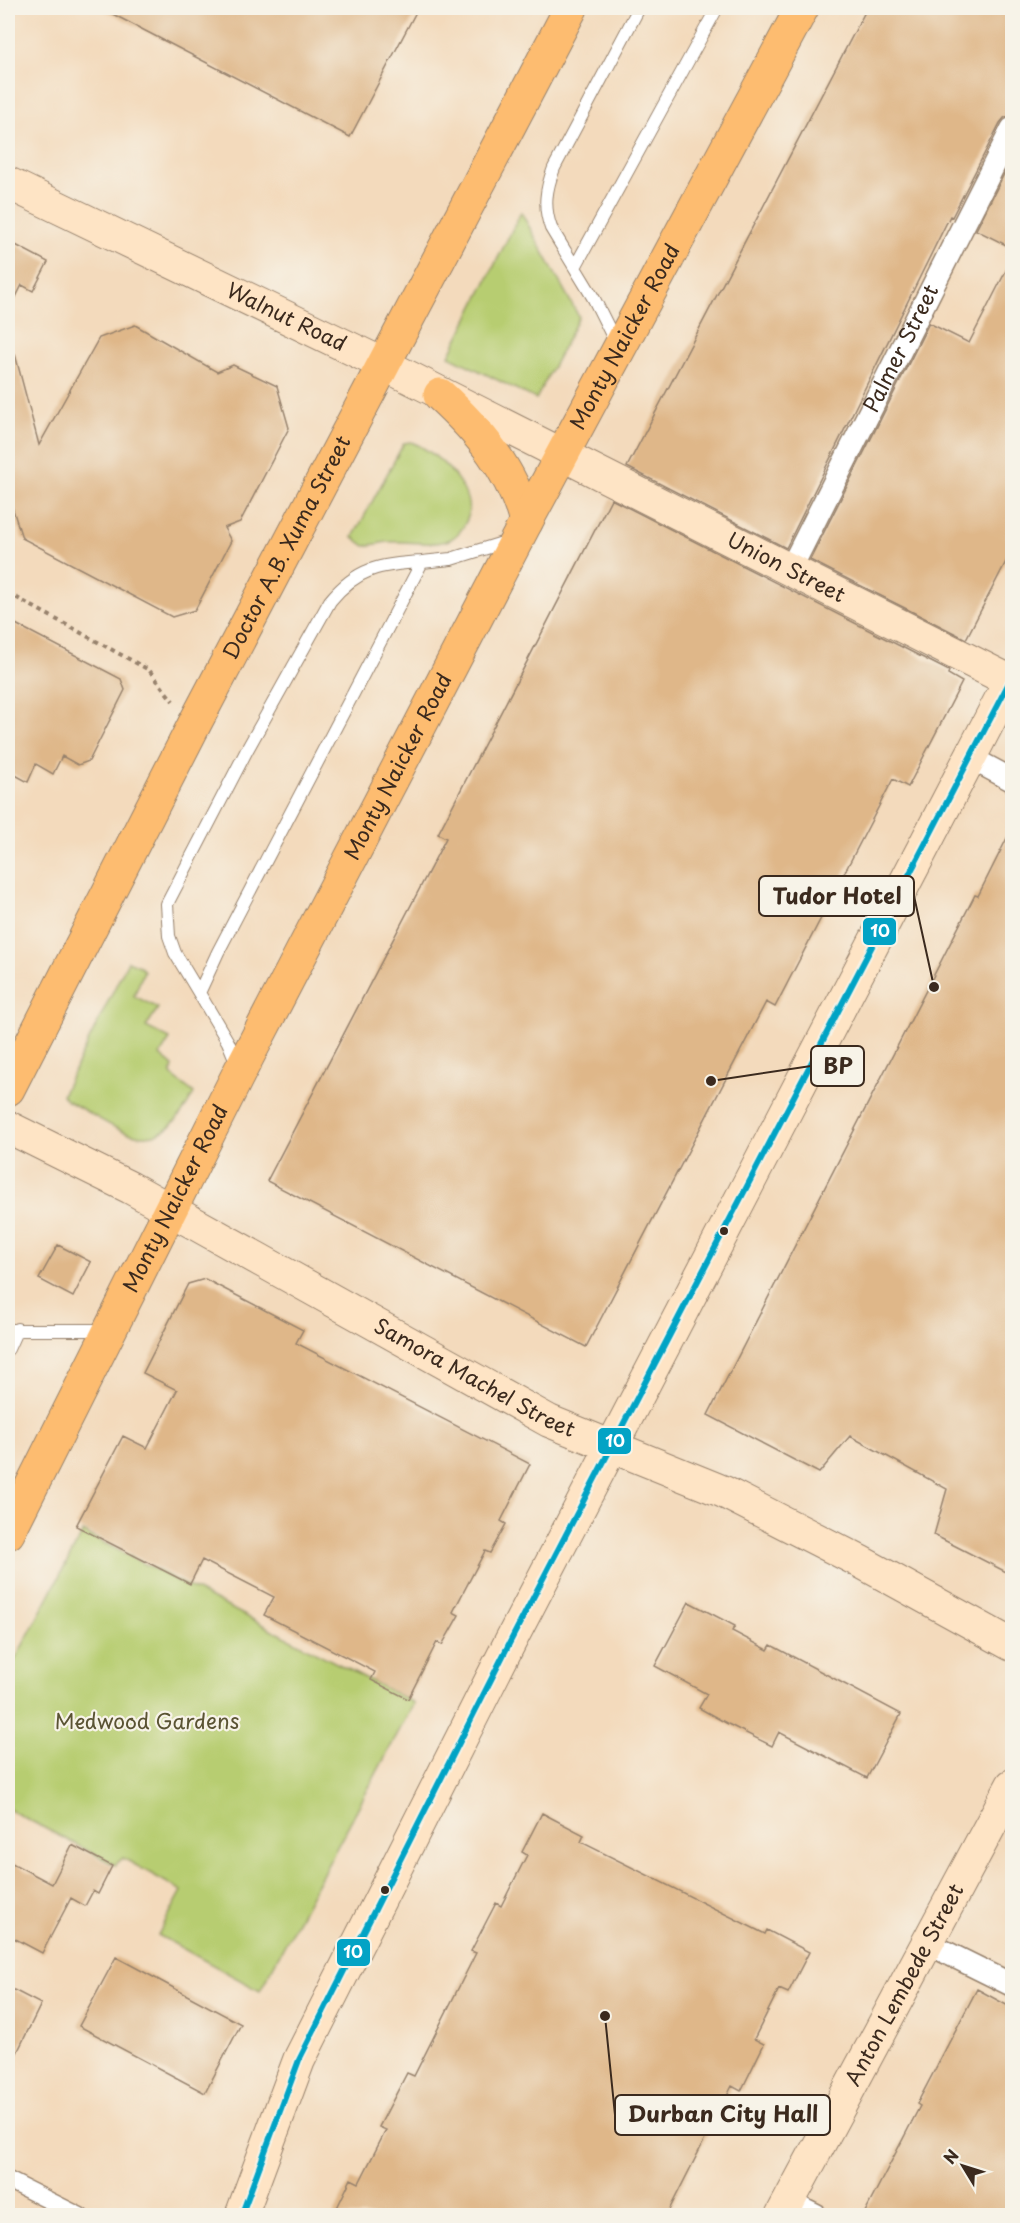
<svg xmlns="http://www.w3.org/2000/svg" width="1020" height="2223" viewBox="0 0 1020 2223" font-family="'Playpen Sans',sans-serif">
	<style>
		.green { fill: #b7cd71; stroke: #797c48; stroke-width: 1.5 }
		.building { fill: #dfb789 }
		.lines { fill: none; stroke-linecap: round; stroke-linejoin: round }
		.service-casing { stroke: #97826d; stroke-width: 14 }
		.pedestrian-casing { stroke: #97826d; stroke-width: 19 }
		.minor-casing { stroke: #97826d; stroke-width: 25 }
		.secondary-casing { stroke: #97826d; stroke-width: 34 }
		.primary-casing { stroke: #97826d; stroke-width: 35 }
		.path { stroke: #97826d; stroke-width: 4; stroke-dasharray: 4.5 4.5; stroke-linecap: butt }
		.service { stroke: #fff; stroke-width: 12 }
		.pedestrian { stroke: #fff; stroke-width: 16 }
		.minor { stroke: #fff; stroke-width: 22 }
		.secondary { stroke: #fee4c5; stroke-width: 32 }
		.primary { stroke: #fdbc6f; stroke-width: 33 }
		.bus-1-casing { stroke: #f7f3e8; stroke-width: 10 }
		.bus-1 { stroke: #03a3c5; stroke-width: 6 }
		.bus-dot { fill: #3b2a1e; stroke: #f7f3e8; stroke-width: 2 }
		.labels { text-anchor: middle; stroke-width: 4.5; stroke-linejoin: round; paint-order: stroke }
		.street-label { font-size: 21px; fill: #3b2a1e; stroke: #f7f3e8 }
		.park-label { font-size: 21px; fill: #5a5333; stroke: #f7f3e8 }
		.leader { fill: none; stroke: #3b2a1e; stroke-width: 2 }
		.callout-dot { fill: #3b2a1e; stroke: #f7f3e8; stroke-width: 2 }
		.callout { fill: #f7f3e8; stroke: #3b2a1e; stroke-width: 2 }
		.callout-label { font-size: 22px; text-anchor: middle; font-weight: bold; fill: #3b2a1e }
		.line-badge { stroke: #f7f3e8; stroke-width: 2 }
		.badge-label { font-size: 16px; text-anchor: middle; font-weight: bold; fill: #fff }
	</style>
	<rect width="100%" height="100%" fill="#f7f3e8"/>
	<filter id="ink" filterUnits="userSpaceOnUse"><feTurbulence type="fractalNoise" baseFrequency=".0167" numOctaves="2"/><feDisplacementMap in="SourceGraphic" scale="12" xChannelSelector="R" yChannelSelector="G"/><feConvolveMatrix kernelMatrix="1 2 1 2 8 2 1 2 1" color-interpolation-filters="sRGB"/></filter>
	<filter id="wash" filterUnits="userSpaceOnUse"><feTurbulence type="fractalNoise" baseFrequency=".008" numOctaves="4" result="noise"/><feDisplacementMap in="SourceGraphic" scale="24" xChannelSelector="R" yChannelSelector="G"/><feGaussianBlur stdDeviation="1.35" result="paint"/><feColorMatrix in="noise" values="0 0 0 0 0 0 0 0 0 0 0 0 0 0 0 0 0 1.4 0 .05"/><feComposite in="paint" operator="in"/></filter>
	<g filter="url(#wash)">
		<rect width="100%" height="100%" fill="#f3dabc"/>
		<!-- green -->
		<path class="green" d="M521,212L579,317L536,399L449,356Z
			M411,442C438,452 481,493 465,524C461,531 456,537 449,540C432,547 406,540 388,542C380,543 372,545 365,546L353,537L404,443Z
			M128,961L140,966L144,971L134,996L158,1008L146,1027L170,1039L160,1055L173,1066L171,1075L194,1093C156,1167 121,1129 66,1100L62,1095Z
			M83,1532L414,1703L260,1991L158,1935L182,1891L123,1858L115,1865L8,1809V1673Z"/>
		<g id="blocks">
			<!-- building -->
			<path class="building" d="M101,8H418L350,137Z
				M867,8H1012V116L1005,117L1000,123L952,217L950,216L786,548L627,467Z
				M1012,158V248L976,230Z
				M8,241L48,262L33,291L22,285L8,313Z
				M1012,259V550L966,639L810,560L929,323L969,343Z
				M135,325L217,372L233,365L277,386L289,428L240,522L224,528L231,541L195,610L172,617L22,538L8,494V355L15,354L39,445L99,338Z
				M611,499L949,671L948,674L962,682L908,787L893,779L775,1007L766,1002L586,1347L267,1181L446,838L438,834Z
				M8,620L121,679L125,690L89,761L78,765L62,756L53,774L36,764L28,782L8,771Z
				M1012,828V1575L934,1535L947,1489L850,1436L819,1473L708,1415L975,895L978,896Z
				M58,1245L91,1262L73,1297L39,1279Z
				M205,1279L303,1330L296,1343L530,1464L501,1521L506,1524L490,1553L485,1551L453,1612L459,1615L442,1645L437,1642L408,1699L371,1680L375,1672L264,1615L274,1597L202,1560L190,1584L76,1526L123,1436L147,1448L177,1390L143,1373L188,1284Z
				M689,1602L735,1626L732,1631L768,1650L771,1645L901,1714L867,1778L779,1732L772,1746L728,1724L699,1708L707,1694L655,1666Z
				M542,1813L584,1835L581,1842L765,1934L767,1930L809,1952L788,1993L779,1989L754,2039L764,2044L741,2091L732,2086L666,2216H333L351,2179L359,2183L386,2130L379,2127L407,2073L414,2076L476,1953L471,1951L496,1903L501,1906L527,1855L522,1852Z
				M72,1845L112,1866L98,1894L93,1891L85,1906L71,1898L42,1953L8,1935V1861L52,1884Z
				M116,1957L241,2024L205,2093L79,2026Z
				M8,1987L41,2004L8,2071Z
				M977,1989L1012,2008V2216H863L920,2106L917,2104Z"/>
		</g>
	</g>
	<g filter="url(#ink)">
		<use href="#blocks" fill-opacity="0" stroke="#97826d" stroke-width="1.5"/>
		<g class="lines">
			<defs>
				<path id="service" d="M575,267L717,8
					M617,345L594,299L551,228C543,206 546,189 554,168L639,8
					M199,993L175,953L169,936L167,904L248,748L330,601C357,568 381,564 422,562
					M238,1066L228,1042L199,993L218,952L422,562L451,559L509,541
					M8,1330H107
					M8,1349L17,1329"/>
				<path id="pedestrian" d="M8,2180L80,2216"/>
				<g id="minor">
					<path id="s1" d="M790,570L1012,129"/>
					<path d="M971,758L1012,780"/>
					<path d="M927,1943L1012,1985"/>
					<path d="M788,2202L816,2216"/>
				</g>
				<g id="secondary">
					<path id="s2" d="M8,183L383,364L1010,681"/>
					<path id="s3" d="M8,1127L131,1188L549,1421L724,1492L861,1562L1012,1645"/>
					<path d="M241,2216L299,2060L510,1642L1012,677"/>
					<path id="s4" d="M781,2216L1012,1785"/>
				</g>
				<g id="primary">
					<path d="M440,395C480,432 512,470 526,522"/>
					<path id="s5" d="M8,1089L195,723L571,8"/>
					<path id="s6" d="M8,1533L240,1071L526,522L802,8"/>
				</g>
			</defs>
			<!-- service casing -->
			<use href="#service" class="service-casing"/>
			<!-- pedestrian casing -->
			<use href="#pedestrian" class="pedestrian-casing"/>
			<!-- minor casing -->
			<use href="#minor" class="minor-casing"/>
			<!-- secondary casing -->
			<use href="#secondary" class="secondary-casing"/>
			<!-- primary casing -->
			<use href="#primary" class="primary-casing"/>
			<!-- path -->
			<path class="path" d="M8,593L149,670L173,701"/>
			<!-- service -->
			<use href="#service" class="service"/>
			<!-- pedestrian -->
			<use href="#pedestrian" class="pedestrian"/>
			<!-- minor -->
			<use href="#minor" class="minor"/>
			<!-- secondary -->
			<use href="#secondary" class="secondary"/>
			<!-- primary -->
			<use href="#primary" class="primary"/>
			<defs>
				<path id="bus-1" d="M241,2216L299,2060L510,1642L1012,677"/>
			</defs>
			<!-- bus-1 casing -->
			<use href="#bus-1" class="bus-1-casing"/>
			<!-- bus-1 -->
			<use href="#bus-1" class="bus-1"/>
		</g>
	</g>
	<!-- markers -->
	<g class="bus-dot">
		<circle cx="724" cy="1231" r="5"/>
		<circle cx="385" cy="1890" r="5"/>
	</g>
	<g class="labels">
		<!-- street labels -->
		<g class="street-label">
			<text dy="7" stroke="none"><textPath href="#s2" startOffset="309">Walnut Road</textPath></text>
			<text dy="7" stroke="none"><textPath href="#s6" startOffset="1346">Monty Naicker Road</textPath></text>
			<text dy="7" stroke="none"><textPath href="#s1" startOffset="248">Palmer Street</textPath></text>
			<text dy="7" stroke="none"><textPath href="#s5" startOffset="609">Doctor A.B. Xuma Street</textPath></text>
			<text dy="7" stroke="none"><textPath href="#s2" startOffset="868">Union Street</textPath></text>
			<text dy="7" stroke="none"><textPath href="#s6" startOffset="860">Monty Naicker Road</textPath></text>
			<text dy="7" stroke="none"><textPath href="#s6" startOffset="374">Monty Naicker Road</textPath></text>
			<text dy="7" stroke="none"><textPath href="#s3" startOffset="530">Samora Machel Street</textPath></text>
			<text dy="7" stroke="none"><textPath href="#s4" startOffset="262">Anton Lembede Street</textPath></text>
		</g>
		<!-- park labels -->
		<g class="park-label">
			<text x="147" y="1729">Medwood Gardens</text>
		</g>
	</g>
	<!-- callouts -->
	<path class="leader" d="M934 987L914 896M711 1081L811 1066M605 2016L615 2115"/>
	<g class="callout-dot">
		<circle cx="934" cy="987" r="6"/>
		<circle cx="711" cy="1081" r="6"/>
		<circle cx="605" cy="2016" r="6"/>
	</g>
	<g class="callout">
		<rect x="759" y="876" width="155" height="40" rx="6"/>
		<rect x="811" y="1046" width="53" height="40" rx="6"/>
		<rect x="615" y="2095" width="215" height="40" rx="6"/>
	</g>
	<g class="callout-label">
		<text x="837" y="904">Tudor Hotel</text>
		<text x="838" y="1074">BP</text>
		<text x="723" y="2122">Durban City Hall</text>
	</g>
	<g class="line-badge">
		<rect x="862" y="917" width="35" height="29" rx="6" fill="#03a3c5"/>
		<rect x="597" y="1427" width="35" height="28" rx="6" fill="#03a3c5"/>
		<rect x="336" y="1938" width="35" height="29" rx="6" fill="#03a3c5"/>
	</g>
	<g class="badge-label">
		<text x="880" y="937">10</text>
		<text x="615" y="1447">10</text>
		<text x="353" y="1958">10</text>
	</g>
	<!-- margin -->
	<rect width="1020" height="2223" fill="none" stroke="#f7f3e8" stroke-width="30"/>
	<!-- north arrow -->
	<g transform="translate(963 2166) rotate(308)" stroke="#f7f3e8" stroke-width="4.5" paint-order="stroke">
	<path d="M0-4.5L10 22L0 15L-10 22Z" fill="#3b2a1e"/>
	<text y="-9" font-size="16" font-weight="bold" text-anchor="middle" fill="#3b2a1e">N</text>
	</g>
</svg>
